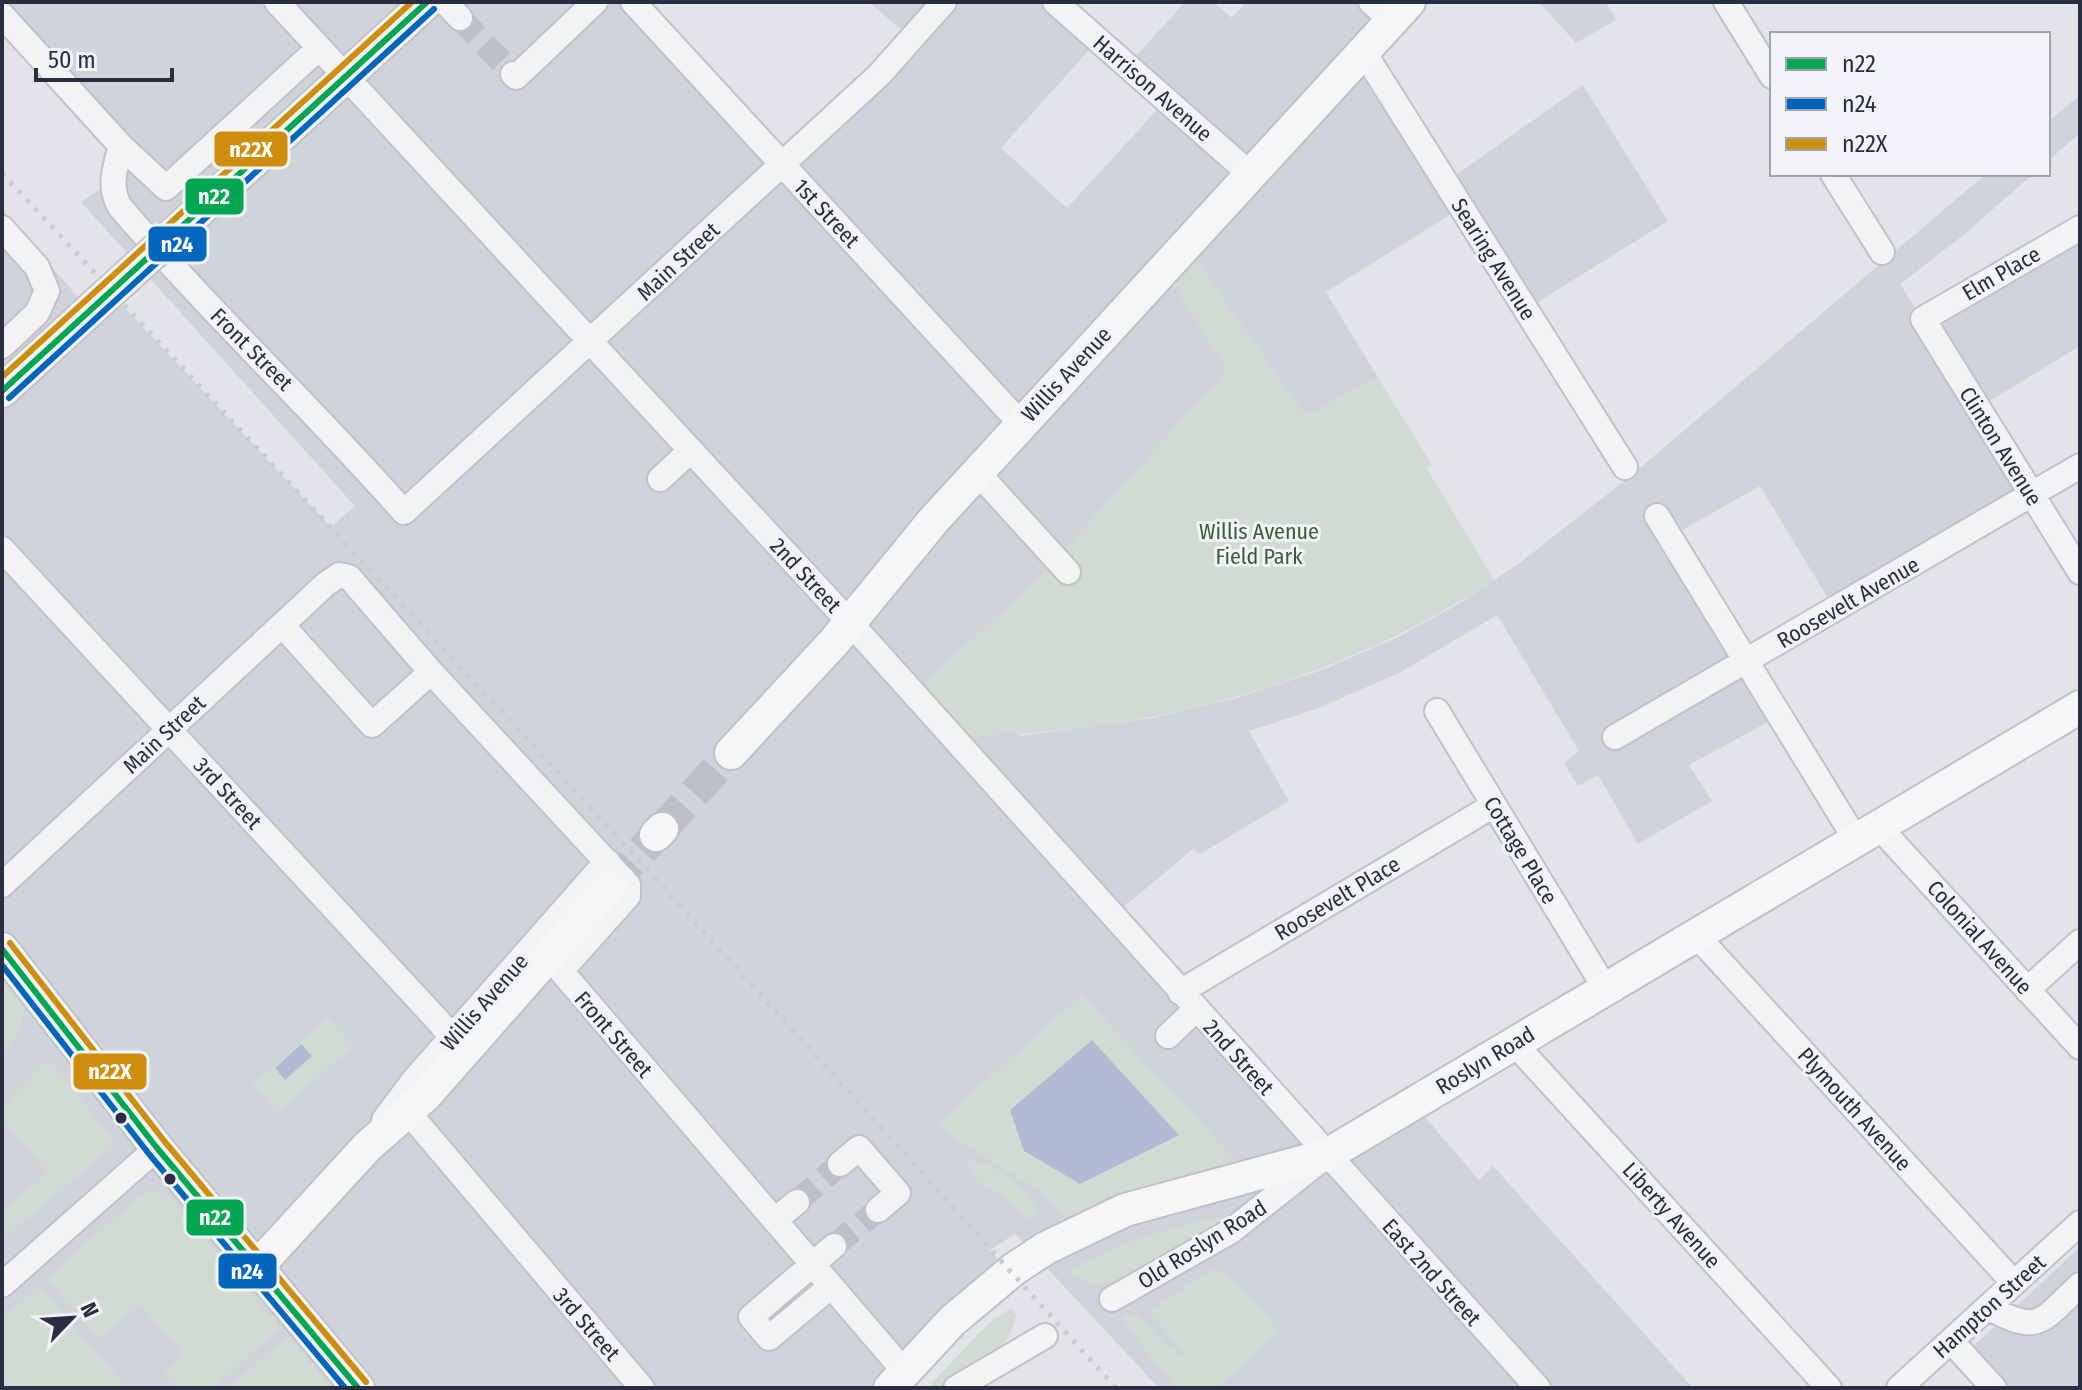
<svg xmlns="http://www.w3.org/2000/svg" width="2082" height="1390" viewBox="0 0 2082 1390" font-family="'Fira Sans Condensed',sans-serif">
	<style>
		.built { fill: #d1d3db }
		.green { fill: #d2dbd3 }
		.water { fill: #b1bcd4 }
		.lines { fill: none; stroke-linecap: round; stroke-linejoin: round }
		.minor-tunnel { stroke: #bec0c7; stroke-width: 24; stroke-dasharray: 24 12; stroke-linecap: butt }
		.major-tunnel { stroke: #bec0c7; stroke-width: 32; stroke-dasharray: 32 16; stroke-linecap: butt }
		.minor-casing { stroke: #c1c2c6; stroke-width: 28 }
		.major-casing { stroke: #bfc1c6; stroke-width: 36 }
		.minor { stroke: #f2f3f5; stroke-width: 24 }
		.major { stroke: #f6f6f7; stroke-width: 32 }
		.rail { stroke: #cbccd0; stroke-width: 5; stroke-dasharray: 4 8; stroke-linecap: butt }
		.major-bridge-casing { stroke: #bfc1c6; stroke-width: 36; stroke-linecap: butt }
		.major-bridge { stroke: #f6f6f7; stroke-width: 32 }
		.bus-1-casing { stroke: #f1f3f7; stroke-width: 12 }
		.bus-2-casing { stroke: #f1f3f7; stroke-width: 12 }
		.bus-3-casing { stroke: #f1f3f7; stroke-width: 12 }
		.bus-1 { stroke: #00a651; stroke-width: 6 }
		.bus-2 { stroke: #0065bd; stroke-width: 6 }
		.bus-3 { stroke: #ce8e0d; stroke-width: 6 }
		.bus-dot { fill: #292e42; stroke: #f1f3f7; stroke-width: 3 }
		.labels { text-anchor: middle; stroke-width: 6; stroke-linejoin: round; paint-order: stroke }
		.street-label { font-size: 22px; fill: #292e42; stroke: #f1f3f7 }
		.park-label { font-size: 22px; fill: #385e36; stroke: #f1f3f7 }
		.line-badge { stroke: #f1f3f7; stroke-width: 3 }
		.badge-label { font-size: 22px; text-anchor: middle; font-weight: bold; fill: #fff }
	</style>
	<rect width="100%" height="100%" fill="#e3e4e8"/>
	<!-- built -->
	<path class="built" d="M2,2H632L782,165L911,38L869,2H1055L1098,40L1001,148L1067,208L1166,100L1127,66L1185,2H1213L1232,18L1246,2H1409L1363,52L1446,182L1583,85L1668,221L1525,310L1461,208L1326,292L1377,376L1315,412H1303L1294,404L1186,245L1163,269L1228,369L1040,578L913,694L1021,736L1153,718L1237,698L1322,670L1396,638L1453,607L1517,565L1628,478L1986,174H2033L1966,233L1900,284L1922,319L2080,228V346L1978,408L2032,494L1835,610L1760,486L1670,537L1779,716L1689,765L1712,801L1638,844L1598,775L1578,786L1564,763L1579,751L1497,615L1401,672L1316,709L1249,731L1289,801L1200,854L1193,849L1113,916L1330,1161L1418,1109L1479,1180L1493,1166L1693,1388H1159L1015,1234L990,1250L1008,1272L890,1388H2V209L88,309L108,290L331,527L355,506L81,202L113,180L117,158L2,15Z
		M1539,2H1606L1616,20L1576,43Z
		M2080,95V133L2048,161V122Z
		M2080,1247V1388H1982L1957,1361Z"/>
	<!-- green -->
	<path class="green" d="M1186,244L1303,412H1315L1377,376L1432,465L1427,469L1494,580C1331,686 1143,736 949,736L912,695L1040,578L1227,369L1163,269Z
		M2,979L24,1007L21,1031L2,1053Z
		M1082,995L1250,1176L1078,1230L1038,1189L958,1141L937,1124Z
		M328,1018L353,1046L277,1113L252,1085Z
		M46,1061L55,1066L116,1144L2,1239V1213L48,1172L2,1119V1108Z
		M969,1159C992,1163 1031,1186 1036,1210L1034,1217L1024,1218L1004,1197L978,1182L967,1162Z
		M151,1190L168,1194L279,1328L214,1388H175L164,1374L183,1355L141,1304L99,1338L46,1279L137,1198Z
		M1253,1207C1210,1233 1152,1275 1104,1284C1093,1286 1078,1280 1070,1272L1071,1268L1142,1237Z
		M1215,1268C1229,1275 1273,1318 1277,1332L1217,1388H1176L1128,1328L1123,1316L1136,1314L1168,1347L1190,1362L1149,1311Z
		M39,1286L127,1388H2V1319Z
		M1011,1308L1016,1315C1010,1353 965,1388 927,1388L986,1326Z
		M287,1336L331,1388H229Z"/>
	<!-- water -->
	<path class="water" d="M1092,1040L1179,1135L1080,1184L1024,1151L1010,1110Z
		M301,1044L312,1056L285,1080L275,1068Z"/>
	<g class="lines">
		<!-- minor-tunnel -->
		<path class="minor-tunnel" d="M460,18L513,74
			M797,1202L840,1164
			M834,1246L878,1210"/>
		<!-- major-tunnel -->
		<path class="major-tunnel" d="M662,829L731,753
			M610,886L656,835"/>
		<defs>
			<path id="minor" d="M277,2L863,637L1538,1388
				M445,2L460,18
				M633,2L1021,424
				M1055,2L1250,174
				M1371,2L1392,21
				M1726,2L1772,76
				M2,15L121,146L166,188L319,48
				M1363,51L1625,467
				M513,74L516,77L595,2
				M121,146C115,167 108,187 120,207C211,313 312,408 404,512L879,75L944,2
				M1833,174L1882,252
				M2,228L37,267L47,291L37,313L2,346
				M2080,228L1923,319L2080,572
				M977,472L1068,572
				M660,479L690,451
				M1657,516L1856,840
				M2,549L453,1037
				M282,625L372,725L431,672
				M1437,711L1605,988
				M1615,737L2080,466
				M1879,827L2080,1047
				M2,885L326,584L339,575L349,577L431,672L628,885V896L561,971L904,1371
				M1696,935L2014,1283
				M2027,990L2080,942
				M1180,992L1494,805
				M1168,1036L1196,1009
				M1514,1043L1829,1388
				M408,1112L642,1388
				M384,1120L414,1080L607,861
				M840,1164L859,1148L898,1193L878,1210
				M775,1220L797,1202
				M2,1285L157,1148
				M831,1286L769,1338L751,1317L834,1246
				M1112,1299L1231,1231L1322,1159
				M1988,1307C2040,1336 2041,1321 2080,1285
				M1951,1341L1994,1388
				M956,1388L1045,1336
				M1899,1388L2080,1223"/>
			<path id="major" d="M165,242L427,2
				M2,391L100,301
				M731,753L834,642L933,521L1409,2
				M656,835L662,829
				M2,949L157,1148L358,1388
				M257,1267L367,1147L426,1095L610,886
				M890,1388L952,1321L1014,1269L1046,1248L1125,1210L1327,1155L2080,707"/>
		</defs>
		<!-- minor casing -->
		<use href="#minor" class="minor-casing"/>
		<!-- major casing -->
		<use href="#major" class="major-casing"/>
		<!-- minor -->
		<use href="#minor" class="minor"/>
		<!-- major -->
		<use href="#major" class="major"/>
		<!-- rail -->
		<path class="rail" d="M2,173L627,847L1116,1388"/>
		<defs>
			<path id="major-bridge" d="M100,301L165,242"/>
		</defs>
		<!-- major-bridge casing -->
		<use href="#major-bridge" class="major-bridge-casing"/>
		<!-- major-bridge -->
		<use href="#major-bridge" class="major-bridge"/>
		<defs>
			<path id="bus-1" d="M2,391L427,2
				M2,949L157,1148L358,1388"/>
			<path id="bus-2" d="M9,398L434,9
				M2,965L149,1154L345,1388"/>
			<path id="bus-3" d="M2,377L412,2
				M10,943L165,1142L366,1382"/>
		</defs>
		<!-- bus-1 casing -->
		<use href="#bus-1" class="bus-1-casing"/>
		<!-- bus-2 casing -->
		<use href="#bus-2" class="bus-2-casing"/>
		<!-- bus-3 casing -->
		<use href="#bus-3" class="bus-3-casing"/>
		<!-- bus-1 -->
		<use href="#bus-1" class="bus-1"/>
		<!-- bus-2 -->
		<use href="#bus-2" class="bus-2"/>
		<!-- bus-3 -->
		<use href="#bus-3" class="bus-3"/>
	</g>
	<!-- markers -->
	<g class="bus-dot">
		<circle cx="121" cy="1118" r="7"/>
		<circle cx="170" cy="1179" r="7"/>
	</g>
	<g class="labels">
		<!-- street labels -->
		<g class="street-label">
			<text transform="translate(1153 88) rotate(41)" y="8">Harrison Avenue</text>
			<text transform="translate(827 213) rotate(47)" y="8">1st Street</text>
			<text transform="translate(1494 259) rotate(58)" y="8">Searing Avenue</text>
			<text transform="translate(678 261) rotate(-43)" y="8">Main Street</text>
			<text transform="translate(2001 273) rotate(-30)" y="8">Elm Place</text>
			<text transform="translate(252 349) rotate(45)" y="8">Front Street</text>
			<text transform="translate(1066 374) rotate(-47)" y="8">Willis Avenue</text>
			<text transform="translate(2001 446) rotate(58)" y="8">Clinton Avenue</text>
			<text transform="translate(806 575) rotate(47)" y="8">2nd Street</text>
			<text transform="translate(1848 602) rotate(-30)" y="8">Roosevelt Avenue</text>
			<text transform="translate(164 734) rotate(-43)" y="8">Main Street</text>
			<text transform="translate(228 793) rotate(47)" y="8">3rd Street</text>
			<text transform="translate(1521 850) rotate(59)" y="8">Cottage Place</text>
			<text transform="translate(1337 898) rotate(-31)" y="8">Roosevelt Place</text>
			<text transform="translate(1980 937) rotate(48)" y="8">Colonial Avenue</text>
			<text transform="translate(484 1002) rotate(-49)" y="8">Willis Avenue</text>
			<text transform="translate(614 1034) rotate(49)" y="8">Front Street</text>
			<text transform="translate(1239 1057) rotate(48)" y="8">2nd Street</text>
			<text transform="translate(1485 1060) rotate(-31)" y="8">Roslyn Road</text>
			<text transform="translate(1855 1109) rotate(48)" y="8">Plymouth Avenue</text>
			<text transform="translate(1672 1215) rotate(48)" y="8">Liberty Avenue</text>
			<text transform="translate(1202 1244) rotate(-32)" y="8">Old Roslyn Road</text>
			<text transform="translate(1432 1272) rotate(48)" y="8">East 2nd Street</text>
			<text transform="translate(1989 1306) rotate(-42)" y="8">Hampton Street</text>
			<text transform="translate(587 1324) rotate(49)" y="8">3rd Street</text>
		</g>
		<!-- park labels -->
		<g class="park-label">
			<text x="1259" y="539">Willis Avenue<tspan x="1259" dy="25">Field Park</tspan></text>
		</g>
	</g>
	<g class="line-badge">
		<rect x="213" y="130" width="76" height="38" rx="8" fill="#ce8e0d"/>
		<rect x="184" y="177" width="61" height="39" rx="8" fill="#00a651"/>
		<rect x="147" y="225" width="61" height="38" rx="8" fill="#0065bd"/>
		<rect x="72" y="1052" width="76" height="39" rx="8" fill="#ce8e0d"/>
		<rect x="185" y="1198" width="60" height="39" rx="8" fill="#00a651"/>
		<rect x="217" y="1252" width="61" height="38" rx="8" fill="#0065bd"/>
	</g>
	<g class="badge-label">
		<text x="251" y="157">n22X</text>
		<text x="214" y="204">n22</text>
		<text x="177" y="252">n24</text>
		<text x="110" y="1079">n22X</text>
		<text x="215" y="1225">n22</text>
		<text x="247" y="1279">n24</text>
	</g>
	<!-- border -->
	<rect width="2082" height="1390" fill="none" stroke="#292e42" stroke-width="8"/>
	<!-- legend -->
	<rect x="1770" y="32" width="280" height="144" fill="#f1f3f7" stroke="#a1a4af" stroke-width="2"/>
	<rect x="1786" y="58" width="40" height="12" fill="#00a651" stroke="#a1a4af" stroke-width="2"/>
	<text x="1842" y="72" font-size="24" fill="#292e42">n22</text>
	<rect x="1786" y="98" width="40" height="12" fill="#0065bd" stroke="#a1a4af" stroke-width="2"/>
	<text x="1842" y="112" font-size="24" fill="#292e42">n24</text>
	<rect x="1786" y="138" width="40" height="12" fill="#ce8e0d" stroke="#a1a4af" stroke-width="2"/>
	<text x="1842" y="152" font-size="24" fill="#292e42">n22X</text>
	<!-- north arrow -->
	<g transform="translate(72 1318) rotate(65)" stroke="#f1f3f7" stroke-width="6" paint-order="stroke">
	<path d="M0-6L14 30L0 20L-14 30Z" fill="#292e42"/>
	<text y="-12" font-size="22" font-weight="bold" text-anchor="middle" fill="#292e42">N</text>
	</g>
	<!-- scale -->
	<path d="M36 68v12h136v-12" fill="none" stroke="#292e42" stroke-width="4"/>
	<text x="48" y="68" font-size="24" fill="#292e42" stroke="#f1f3f7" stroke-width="6" paint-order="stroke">50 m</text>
</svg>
